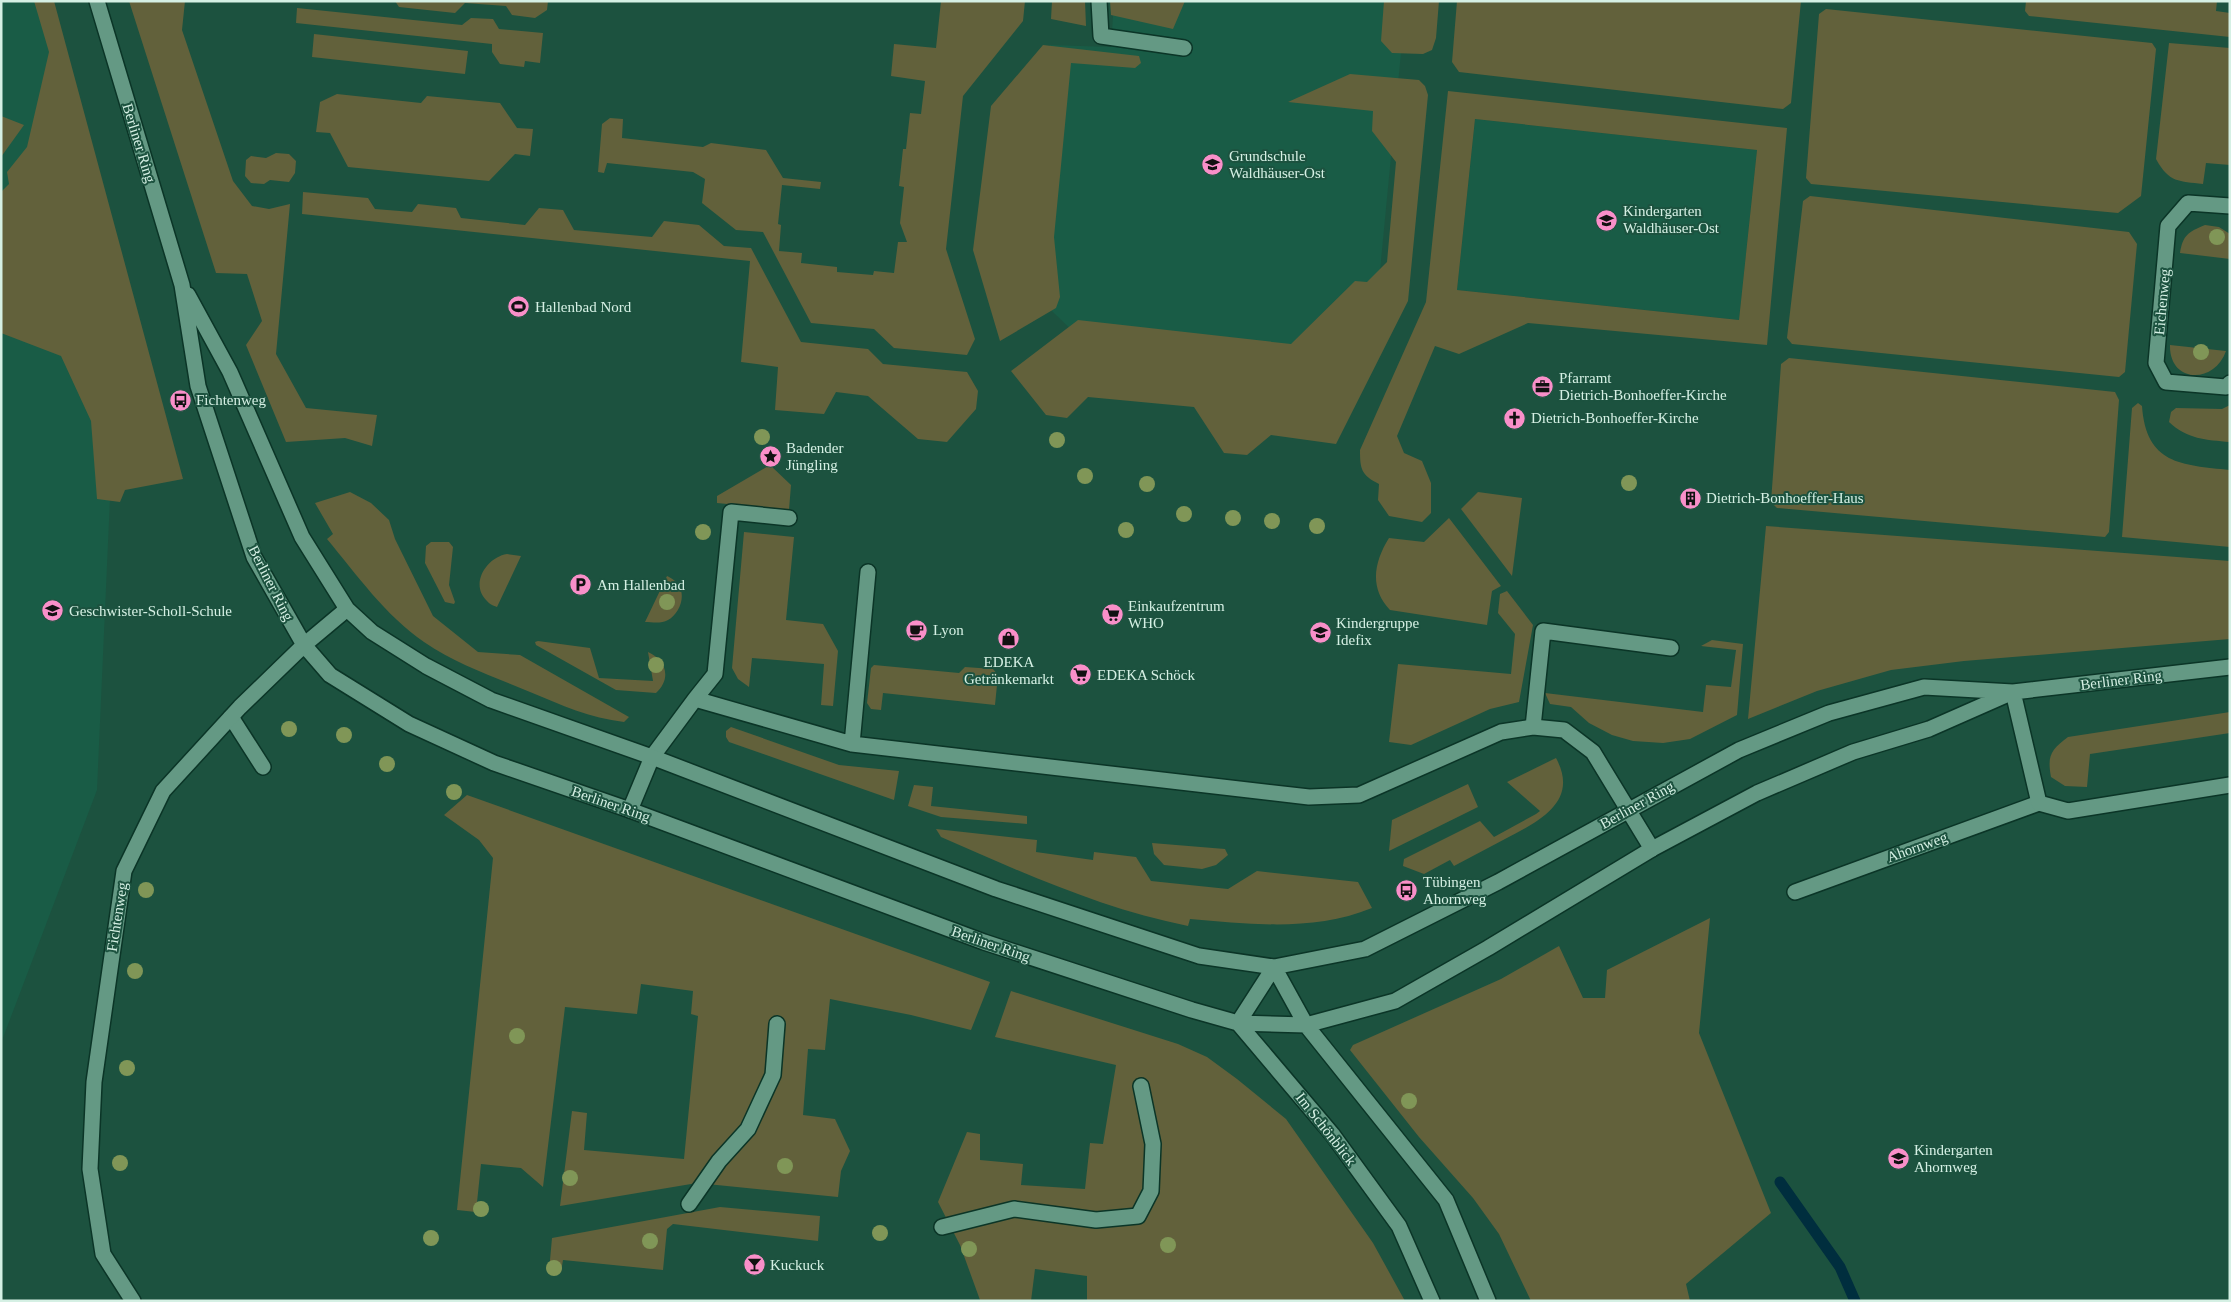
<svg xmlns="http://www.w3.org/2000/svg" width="2231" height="1302" viewBox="0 0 2231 1302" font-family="Georgia,serif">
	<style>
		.built { fill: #195c46 }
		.green { fill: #62613b; fill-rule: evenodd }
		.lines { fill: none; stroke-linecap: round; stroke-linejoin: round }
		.stream { stroke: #002e3e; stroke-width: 11 }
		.lane-casing { stroke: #0b3527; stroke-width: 18 }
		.street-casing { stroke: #0b3527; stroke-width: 18 }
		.lane { stroke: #649984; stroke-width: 15 }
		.street { stroke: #649984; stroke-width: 15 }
		.tree { fill: #809657 }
		.labels { text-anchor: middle; stroke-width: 4; stroke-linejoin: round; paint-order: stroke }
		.street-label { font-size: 15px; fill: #d5f0e4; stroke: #1c523f }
		.poi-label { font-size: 15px; fill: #d5f0e4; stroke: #1c523f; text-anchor: start }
	</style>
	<rect width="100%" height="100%" fill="#1c523f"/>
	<!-- built -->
	<path class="built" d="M1,1H43L113,431L97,790L1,1043Z
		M1114,1H1406L1377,302L1323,371L1087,345L1022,282L1050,45L1111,47Z
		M1475,119L1757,150L1739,320L1457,290Z"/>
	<!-- green -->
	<path class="green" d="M34,1H54L183,479L125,490L120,502L97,499L91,421L61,356L1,333V192L9,184L7,172L27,147L49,52Z
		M129,1H185L182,30L233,181L252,206L269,209L290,204L276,354L306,408L377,415L372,446L345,438L286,442L246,345L262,321L247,274L216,273Z
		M395,1H548L547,10L535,18L512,15L506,6L465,3L455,13L399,7Z
		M941,1H1025L1023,21L963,96L946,249L975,339L967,355L894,348L874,329L811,323L763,232L736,230L702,203L705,179L693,172L607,163L604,173L598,172L602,124L610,118L623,119L622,138L703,147L711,143L766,150L783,178L821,182L820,189L782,185L778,224L781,225L779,251L802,253L801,263L837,267V272L873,275L874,271L894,273L898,242H907L900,223L904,187L899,186L903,149H906L910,113L921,114L925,81L891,76L894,44L936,48Z
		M1052,1H1085L1086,26L1051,19Z
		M1110,1H1185L1173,29L1111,15Z
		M1384,1H1439L1436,38L1432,50L1423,54L1392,53L1381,41Z
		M1457,1H1801L1791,103L1783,109L1459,72L1452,62Z
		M2026,1H2217L2216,11L2230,13V37L2029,16L2025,11Z
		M297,8L462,25L471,18L493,19L499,29L543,33L540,63L525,61L524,67L500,64L492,52V44L296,23Z
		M1826,9L2152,43L2156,49L2141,196L2118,213L1811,184L1806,178L1819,14Z
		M314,34L468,51L465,74L312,57Z
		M2169,43L2230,48V165L2206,163L2203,184C2179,181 2169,183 2156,159Z
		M1043,45L1139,56L1141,63L1135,68L1071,63L1054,237L1060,297L1056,308L1000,341L973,250L991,106Z
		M1350,74L1419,80L1425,86L1428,95L1408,301L1336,444L1271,435L1247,455L1224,453L1194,407L1088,397L1067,418L1046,415L1011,371L1078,320L1291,344L1355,281L1367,282L1387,262L1396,162L1372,131L1373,111L1288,102Z
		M1448,91L1787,128L1767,345L1528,323L1459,354L1435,346L1397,436L1404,453L1422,461L1431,483V513L1422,522L1389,516L1378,500L1379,484C1361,475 1360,469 1360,450L1426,302ZM1475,119L1757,150L1739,320L1457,290Z
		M337,94L421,103L427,96L500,103L517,128L533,129L530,156L515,154L489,181L348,167L330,133L316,132L320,102Z
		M1,116L24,125L1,157Z
		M276,153L289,154L296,161L295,173L289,182L270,180L264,184L251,183L245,176L246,160L251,156L266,158Z
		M303,192L368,198L375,209L412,212L418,204L456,208L461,218L525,225L539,208L563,210L574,230L652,237L664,221L699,225L724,246L751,248L801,342L868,349L883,364L967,372L978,391L976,409L947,442L918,439L868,396L836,392L824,414L775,410L778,367L741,362L750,261L302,214Z
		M1810,196L2129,232L2137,244L2125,372L2119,377L1792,344L1787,338L1803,201Z
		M2205,225L2219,227L2230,234V259L2180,253C2183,235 2188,232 2205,225Z
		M2170,345L2226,351C2214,385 2169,383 2170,345Z
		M1789,358L2115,392L2119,400L2109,532L2105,537L1777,508L1771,502L1781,364Z
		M2138,403L2142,406C2146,464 2181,465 2230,470V547L2122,537L2132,408Z
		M2230,405V442C2206,440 2187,439 2169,422L2171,412L2176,408L2222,409Z
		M770,465L791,485L789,510L717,503V496Z
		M350,492L371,503L389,520L395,539L433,616L478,652L520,655L629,717L624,722C590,718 561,705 530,692C494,677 456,664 424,642C385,615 357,575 327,539L333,534L315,503Z
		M1478,492L1522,498L1512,576L1461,509Z
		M1449,518L1501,586L1492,591L1487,625L1390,610C1369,588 1374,562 1389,538L1424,542Z
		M1766,526L2230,561V639L1964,661L1891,670L1817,691L1748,719Z
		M744,532L794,537L786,620L823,624L838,651L833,706L821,705L824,664L752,658L749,687L738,679L732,668Z
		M431,542H449L453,547L449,585L455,602L454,604L445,602L425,563L426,546Z
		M507,554L521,556L497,607C494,606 489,604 487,601C469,584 487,557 507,554Z
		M667,576C671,578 677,581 679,586C686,597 679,614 668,620C661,624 652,622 645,622Z
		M1507,591L1533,625L1519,702L1490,709L1411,745L1389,742L1398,664L1511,674L1515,634L1498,613L1500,594Z
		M1712,640L1743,644L1737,715L1690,739L1663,743L1633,741L1612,735L1589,723L1571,707L1550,704L1545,693L1703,712L1706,685L1731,687L1736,650L1701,646Z
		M538,641L590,648L599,678L653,681L648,652C666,660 672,678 656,693L616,690L536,645L535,642Z
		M874,665L959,673L965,667L993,669L998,675L995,705L883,693L881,710L871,709L867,703L871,668Z
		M2230,712V733L2090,754L2087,787L2065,786L2051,777C2047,755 2051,750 2068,737Z
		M731,727L839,765L899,771L894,800L729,742L726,737V731Z
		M1556,758C1580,802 1538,822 1505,839C1488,848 1471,857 1454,866L1450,860L1424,874L1403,866L1404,859L1480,821L1494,837L1536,814L1540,811L1507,782Z
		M1468,784L1478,807L1389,851L1392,820Z
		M914,785L933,787L931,806L1027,816V824L941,817L908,806Z
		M467,795L990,982L971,1030L911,1015L830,999L825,1050L808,1049L803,1115L835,1119L850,1151L841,1171L838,1197L697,1183L560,1206L572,1111L587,1113L584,1150L684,1159L698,1016L691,1014L693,991L641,984L637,1014L565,1007L543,1187L521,1168L481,1164L476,1212L457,1210L493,858L479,840L444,815Z
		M936,829L1037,840L1036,852L1093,860L1094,852L1136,857L1151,881L1228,889L1257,871L1358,882L1372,908C1313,932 1251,924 1190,919L1188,926C1102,909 1021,872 941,837Z
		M1152,843L1225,849L1228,855L1216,865L1202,869L1164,865L1154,854Z
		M1710,918L1699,1033L1771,1213L1686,1284L1690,1301H1531L1499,1234L1473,1198L1419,1137L1350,1050L1353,1045L1501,979L1559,946L1583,998H1605L1607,970Z
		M1011,991L1178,1044L1207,1057L1237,1079L1286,1119L1373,1243L1405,1301H1087V1276L1035,1269L1031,1301L980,1300L960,1245L938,1202L967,1132L980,1134V1160L1023,1164L1021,1185L1085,1189L1090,1143L1103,1144L1116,1065L995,1037Z
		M720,1207L820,1216L818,1241L673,1224L667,1229L663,1270L563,1260L561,1272L549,1271L552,1238Z"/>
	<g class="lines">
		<!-- stream -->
		<path class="stream" d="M1780,1182L1840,1267L1855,1301"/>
		<defs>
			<path id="lane" d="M1099,1L1101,36L1184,48
				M695,699L715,674L731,512L789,518
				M231,717L263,767
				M1533,727L1543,631L1671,648
				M852,744L868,572
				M630,810L652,757L695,699L852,744L1309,797L1359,795L1501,732L1533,727L1564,730L1593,752L1652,849
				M1795,892L2039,803
				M689,1204L719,1161L748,1129L773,1075L777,1024
				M942,1227L1014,1209L1096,1220L1138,1216L1151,1191L1153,1144L1141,1086"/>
			<path id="street" d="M97,1L182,285L198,386L254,557L304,645L330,675L409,724L494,763L630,810L984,942L1192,1010L1238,1023L1306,1025L1395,1001L1488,948L1652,849L1757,793L1853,752L1929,729L2013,692
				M2230,206L2188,203L2168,226L2156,363L2166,382L2226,387L2230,383
				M188,295L230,372L302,537L347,609L372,632L426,666L491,700L652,757L996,889L1199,956L1274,967L1365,949L1498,882L1739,750L1829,713L1924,687L2013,692L2230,667
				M2013,692L2039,803L2068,811L2230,785
				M1274,967L1306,1025L1446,1200L1488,1301
				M1238,1023L1332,1134L1399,1226L1432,1301
				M1238,1023L1274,967
				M133,1301L103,1254L90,1169L94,1082L124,871L163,791L240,707L304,645L347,609"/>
		</defs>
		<!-- lane casing -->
		<use href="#lane" class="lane-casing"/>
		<!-- street casing -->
		<use href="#street" class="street-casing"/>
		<!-- lane -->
		<use href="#lane" class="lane"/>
		<!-- street -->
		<use href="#street" class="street"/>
	</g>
	<!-- trees -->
	<g class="tree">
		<circle cx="2217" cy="237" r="8"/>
		<circle cx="2201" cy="352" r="8"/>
		<circle cx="762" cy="437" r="8"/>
		<circle cx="1057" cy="440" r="8"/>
		<circle cx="1085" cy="476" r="8"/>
		<circle cx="1629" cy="483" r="8"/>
		<circle cx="1147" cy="484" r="8"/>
		<circle cx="1184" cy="514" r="8"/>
		<circle cx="1233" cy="518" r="8"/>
		<circle cx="1272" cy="521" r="8"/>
		<circle cx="1317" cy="526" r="8"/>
		<circle cx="1126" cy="530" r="8"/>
		<circle cx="703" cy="532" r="8"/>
		<circle cx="667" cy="602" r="8"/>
		<circle cx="656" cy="665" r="8"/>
		<circle cx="289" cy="729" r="8"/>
		<circle cx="344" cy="735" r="8"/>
		<circle cx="387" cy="764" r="8"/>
		<circle cx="454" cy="792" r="8"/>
		<circle cx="146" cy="890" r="8"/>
		<circle cx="135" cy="971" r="8"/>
		<circle cx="517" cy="1036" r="8"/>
		<circle cx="127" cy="1068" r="8"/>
		<circle cx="1409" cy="1101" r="8"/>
		<circle cx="120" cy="1163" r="8"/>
		<circle cx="785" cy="1166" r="8"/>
		<circle cx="570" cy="1178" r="8"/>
		<circle cx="481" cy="1209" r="8"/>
		<circle cx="880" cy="1233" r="8"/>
		<circle cx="431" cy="1238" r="8"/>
		<circle cx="650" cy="1241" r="8"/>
		<circle cx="1168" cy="1245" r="8"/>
		<circle cx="969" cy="1249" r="8"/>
		<circle cx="554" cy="1268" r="8"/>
	</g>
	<!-- icons -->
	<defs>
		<symbol id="school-disc" viewBox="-11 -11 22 22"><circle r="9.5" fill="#f98fc9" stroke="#1c523f"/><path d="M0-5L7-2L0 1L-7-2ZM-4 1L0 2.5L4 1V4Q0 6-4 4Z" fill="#111"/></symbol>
		<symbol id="stadium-disc" viewBox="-11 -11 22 22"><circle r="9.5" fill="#f98fc9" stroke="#1c523f"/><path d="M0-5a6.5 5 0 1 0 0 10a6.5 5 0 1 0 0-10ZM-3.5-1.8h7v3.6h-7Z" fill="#111"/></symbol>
		<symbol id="office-disc" viewBox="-11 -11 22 22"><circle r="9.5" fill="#f98fc9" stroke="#1c523f"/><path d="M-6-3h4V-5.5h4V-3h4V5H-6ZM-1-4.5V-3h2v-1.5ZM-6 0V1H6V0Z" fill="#111"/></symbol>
		<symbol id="bus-disc" viewBox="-11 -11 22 22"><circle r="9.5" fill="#f98fc9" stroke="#1c523f"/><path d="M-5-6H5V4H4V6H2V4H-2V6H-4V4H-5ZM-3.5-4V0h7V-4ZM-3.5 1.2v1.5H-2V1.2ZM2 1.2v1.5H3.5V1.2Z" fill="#111"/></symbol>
		<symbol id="church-disc" viewBox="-11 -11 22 22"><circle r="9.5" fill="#f98fc9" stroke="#1c523f"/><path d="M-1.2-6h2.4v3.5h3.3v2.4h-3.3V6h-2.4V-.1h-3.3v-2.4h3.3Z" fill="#111"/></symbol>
		<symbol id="sight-disc" viewBox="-11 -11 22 22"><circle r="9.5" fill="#f98fc9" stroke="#1c523f"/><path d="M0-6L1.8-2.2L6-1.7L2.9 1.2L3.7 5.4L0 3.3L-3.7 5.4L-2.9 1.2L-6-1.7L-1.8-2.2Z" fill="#111"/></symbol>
		<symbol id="building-disc" viewBox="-11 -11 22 22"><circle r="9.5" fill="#f98fc9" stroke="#1c523f"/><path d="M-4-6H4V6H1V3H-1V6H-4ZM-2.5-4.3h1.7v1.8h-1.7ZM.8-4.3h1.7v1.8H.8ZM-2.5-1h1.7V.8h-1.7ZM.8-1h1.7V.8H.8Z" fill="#111"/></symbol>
		<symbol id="parking-disc" viewBox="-11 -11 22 22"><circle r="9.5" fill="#f98fc9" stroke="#1c523f"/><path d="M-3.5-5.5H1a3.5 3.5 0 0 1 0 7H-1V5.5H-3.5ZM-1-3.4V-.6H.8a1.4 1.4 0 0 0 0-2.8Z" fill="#111"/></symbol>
		<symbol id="supermarket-disc" viewBox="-11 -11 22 22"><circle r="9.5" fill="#f98fc9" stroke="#1c523f"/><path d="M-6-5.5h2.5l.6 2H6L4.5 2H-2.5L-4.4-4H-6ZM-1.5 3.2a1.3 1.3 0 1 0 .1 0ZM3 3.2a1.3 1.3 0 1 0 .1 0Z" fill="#111"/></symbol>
		<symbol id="cafe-disc" viewBox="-11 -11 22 22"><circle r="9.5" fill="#f98fc9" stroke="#1c523f"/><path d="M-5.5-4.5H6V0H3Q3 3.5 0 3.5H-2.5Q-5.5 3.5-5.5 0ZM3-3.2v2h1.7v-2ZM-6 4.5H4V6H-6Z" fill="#111"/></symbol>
		<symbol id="shop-disc" viewBox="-11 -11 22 22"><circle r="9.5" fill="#f98fc9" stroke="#1c523f"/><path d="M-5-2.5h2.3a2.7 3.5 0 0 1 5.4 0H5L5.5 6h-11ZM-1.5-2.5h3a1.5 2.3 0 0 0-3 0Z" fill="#111"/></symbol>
		<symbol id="bar-disc" viewBox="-11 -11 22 22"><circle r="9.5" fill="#f98fc9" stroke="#1c523f"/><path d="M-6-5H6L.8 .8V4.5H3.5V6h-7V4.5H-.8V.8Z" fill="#111"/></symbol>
	</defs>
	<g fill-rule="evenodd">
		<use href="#school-disc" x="1200" y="152" width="25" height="25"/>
		<use href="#school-disc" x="1594" y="208" width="25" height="25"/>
		<use href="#stadium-disc" x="506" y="294" width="25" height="25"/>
		<use href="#office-disc" x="1530" y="374" width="25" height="25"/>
		<use href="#bus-disc" x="168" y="388" width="25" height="25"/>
		<use href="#church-disc" x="1502" y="406" width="25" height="25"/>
		<use href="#sight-disc" x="758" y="444" width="25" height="25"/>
		<use href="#building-disc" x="1678" y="486" width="25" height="25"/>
		<use href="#parking-disc" x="568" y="572" width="25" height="25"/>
		<use href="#school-disc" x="40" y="598" width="25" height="25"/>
		<use href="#supermarket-disc" x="1100" y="602" width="25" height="25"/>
		<use href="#cafe-disc" x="904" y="618" width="25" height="25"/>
		<use href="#school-disc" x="1308" y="620" width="25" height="25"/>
		<use href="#shop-disc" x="996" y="626" width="25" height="25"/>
		<use href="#supermarket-disc" x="1068" y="662" width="25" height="25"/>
		<use href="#bus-disc" x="1394" y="878" width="25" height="25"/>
		<use href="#school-disc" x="1886" y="1146" width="25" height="25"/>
		<use href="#bar-disc" x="742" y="1252" width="25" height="25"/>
	</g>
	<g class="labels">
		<!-- street labels -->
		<g class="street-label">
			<text transform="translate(139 143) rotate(73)" y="5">Berliner Ring</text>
			<text transform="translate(2162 302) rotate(-85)" y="5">Eichenweg</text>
			<text transform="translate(271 583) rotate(63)" y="5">Berliner Ring</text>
			<text transform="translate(2121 680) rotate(-7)" y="5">Berliner Ring</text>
			<text transform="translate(611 804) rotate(19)" y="5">Berliner Ring</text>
			<text transform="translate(1637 805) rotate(-29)" y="5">Berliner Ring</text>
			<text transform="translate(1917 847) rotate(-20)" y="5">Ahornweg</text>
			<text transform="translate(117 917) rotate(-81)" y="5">Fichtenweg</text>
			<text transform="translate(991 944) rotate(19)" y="5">Berliner Ring</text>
			<text transform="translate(1326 1129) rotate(52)" y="5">Im Schönblick</text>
		</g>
		<!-- poi labels -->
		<g class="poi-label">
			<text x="1229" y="161">Grundschule<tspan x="1229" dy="17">Waldhäuser-Ost</tspan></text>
			<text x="1623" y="216">Kindergarten<tspan x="1623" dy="17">Waldhäuser-Ost</tspan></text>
			<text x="535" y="312">Hallenbad Nord</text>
			<text x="1559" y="383">Pfarramt<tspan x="1559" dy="17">Dietrich-Bonhoeffer-Kirche</tspan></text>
			<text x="196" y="405">Fichtenweg</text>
			<text x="1531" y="423">Dietrich-Bonhoeffer-Kirche</text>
			<text x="786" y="453">Badender<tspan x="786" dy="17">Jüngling</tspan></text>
			<text x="1706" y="503">Dietrich-Bonhoeffer-Haus</text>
			<text x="597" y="590">Am Hallenbad</text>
			<text x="1128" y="611">Einkaufzentrum<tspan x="1128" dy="17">WHO</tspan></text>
			<text x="69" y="616">Geschwister-Scholl-Schule</text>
			<text x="1336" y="628">Kindergruppe<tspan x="1336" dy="17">Idefix</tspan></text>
			<text x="933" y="635">Lyon</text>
			<text x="1009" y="667" text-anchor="middle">EDEKA<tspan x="1009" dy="17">Getränkemarkt</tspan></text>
			<text x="1097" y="680">EDEKA Schöck</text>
			<text x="1423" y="887">Tübingen<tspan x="1423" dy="17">Ahornweg</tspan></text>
			<text x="1914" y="1155">Kindergarten<tspan x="1914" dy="17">Ahornweg</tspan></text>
			<text x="770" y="1270">Kuckuck</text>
		</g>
	</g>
	<!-- border -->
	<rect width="2231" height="1302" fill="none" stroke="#d5f0e4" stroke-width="5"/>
</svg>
